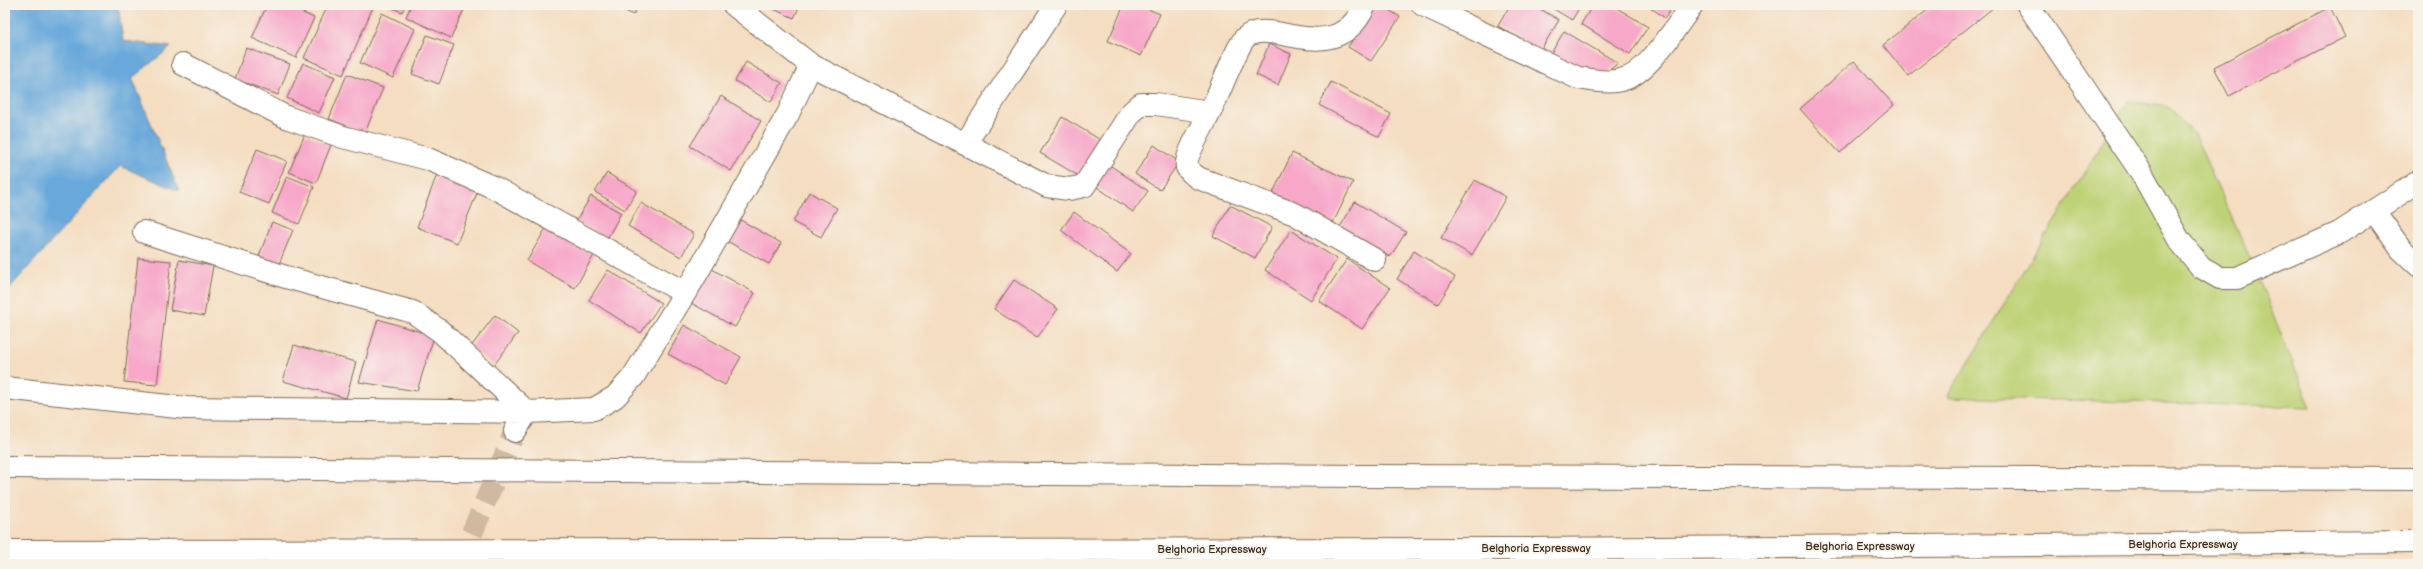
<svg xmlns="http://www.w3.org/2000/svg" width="2423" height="569" viewBox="0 0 2423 569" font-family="'Balsamiq Sans',sans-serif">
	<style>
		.green { fill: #bdd275; stroke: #7c7e4a }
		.water { fill: #68a8db; stroke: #52697c }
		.building { fill: #f7a8c9 }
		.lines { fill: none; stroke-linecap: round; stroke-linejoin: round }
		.street-tunnel { stroke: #cfb9a0; stroke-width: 22; stroke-dasharray: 22 11; stroke-linecap: butt }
		.street-casing { stroke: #7c6957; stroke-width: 24 }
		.primary-casing { stroke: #7c6957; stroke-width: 24 }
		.highway-casing { stroke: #7c6957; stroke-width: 24 }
		.street { stroke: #fff; stroke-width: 22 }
		.primary { stroke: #fff; stroke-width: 22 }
		.highway { stroke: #fff; stroke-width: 22 }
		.labels { text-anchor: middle; stroke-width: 3.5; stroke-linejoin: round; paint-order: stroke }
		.street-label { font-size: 11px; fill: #3b2a1e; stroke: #f7f3e8 }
	</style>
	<rect width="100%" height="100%" fill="#f7f3e8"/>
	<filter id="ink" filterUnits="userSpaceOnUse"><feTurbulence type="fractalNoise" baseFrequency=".025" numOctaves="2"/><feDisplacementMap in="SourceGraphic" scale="8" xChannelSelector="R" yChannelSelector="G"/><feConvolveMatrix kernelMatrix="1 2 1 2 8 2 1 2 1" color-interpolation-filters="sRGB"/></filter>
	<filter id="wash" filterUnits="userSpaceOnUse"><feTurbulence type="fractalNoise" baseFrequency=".012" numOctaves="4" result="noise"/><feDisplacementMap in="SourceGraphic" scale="16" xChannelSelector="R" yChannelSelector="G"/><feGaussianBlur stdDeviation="0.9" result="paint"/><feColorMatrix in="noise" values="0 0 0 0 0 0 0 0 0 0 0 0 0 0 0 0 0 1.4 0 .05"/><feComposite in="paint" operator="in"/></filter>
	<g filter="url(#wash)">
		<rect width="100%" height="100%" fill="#f4ddc0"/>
		<!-- green -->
		<path class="green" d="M2128,101L2168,107L2194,134L2249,256L2311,407L1947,397Z"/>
		<!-- water -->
		<path class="water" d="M5,5H118L123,41L171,47L132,78L179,191L120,166L5,293Z"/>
		<g id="blocks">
			<!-- building -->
			<path class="building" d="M267,5H286L314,18L296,58L252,38Z
				M328,5H374L343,75L304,58Z
				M386,5H406L402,12Z
				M411,5H466L451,38L406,17Z
				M615,5H639L633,15Z
				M764,5H800L794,18Z
				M1124,5H1138L1160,14L1141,56L1108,41Z
				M1375,5H1381L1400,17L1371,61L1348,47Z
				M1510,5H1533L1559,20L1540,51L1498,26Z
				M1547,5H1581L1572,20Z
				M1593,5H1612L1648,27L1630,54L1581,24Z
				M1647,5H1674L1665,18Z
				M1934,5H1992L1994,7L1908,76L1883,45Z
				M2330,7L2345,37L2229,96L2214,67Z
				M382,13L415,29L393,78L360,63Z
				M1564,31L1618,63L1600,78L1549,57Z
				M427,35L454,45L439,84L412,74Z
				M1269,44L1291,54L1278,85L1256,75Z
				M246,48L290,64L278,95L235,79Z
				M1854,61L1894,105L1840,153L1800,109Z
				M746,62L782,83L771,102L735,81Z
				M303,63L335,77L319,113L287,98Z
				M347,74L383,88L365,133L329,119Z
				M1331,82L1391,114L1379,137L1319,105Z
				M721,96L761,121L731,171L690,146Z
				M1062,117L1104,142L1082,178L1040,153Z
				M305,134L331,145L316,183L289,172Z
				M1154,145L1179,162L1160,190L1135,174Z
				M257,149L287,161L269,204L239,192Z
				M1292,153L1353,182L1333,223L1272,195Z
				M1108,164L1148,191L1133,212L1094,185Z
				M438,172L479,188L457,243L417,227Z
				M607,173L637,191L625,210L595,192Z
				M287,176L314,187L299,224L272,213Z
				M1475,180L1506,197L1472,255L1441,238Z
				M809,192L837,208L821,237L793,222Z
				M591,196L621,213L607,239L576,221Z
				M1355,202L1406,232L1390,257L1340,227Z
				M641,203L694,234L681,257L628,226Z
				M1230,205L1272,227L1255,258L1213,236Z
				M1074,212L1131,254L1117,272L1061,230Z
				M737,218L781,243L769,264L725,240Z
				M272,222L293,230L279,264L259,256Z
				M546,228L594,255L575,288L527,261Z
				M1291,230L1337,259L1311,300L1265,270Z
				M1414,251L1455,277L1438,304L1397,279Z
				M138,258L171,261L157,385L124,382Z
				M1347,259L1390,288L1362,329L1319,301Z
				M179,260L213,266L204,316L170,310Z
				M710,268L755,293L735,327L691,303Z
				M608,270L661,303L641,333L589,300Z
				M1014,280L1058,309L1037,338L994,309Z
				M495,315L518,333L494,365L470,348Z
				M378,319L434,336L417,391L359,382Z
				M684,325L741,357L725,385L668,354Z
				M294,345L356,362L346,398L283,381Z"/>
		</g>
	</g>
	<g filter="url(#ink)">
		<use href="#blocks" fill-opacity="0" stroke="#7c6957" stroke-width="1"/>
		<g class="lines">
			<!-- street-tunnel -->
			<path class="street-tunnel" d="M459,564L515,431"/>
			<defs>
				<path id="street" d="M734,5L811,65L1047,186L1069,189L1084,186L1131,113L1141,104H1156L1210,112C1217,98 1237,46 1245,38C1269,14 1335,72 1365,5
					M1423,5L1578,78C1594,80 1609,84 1624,79C1648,73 1677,25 1692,5
					M2028,5L2141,172L2179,240L2201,267L2220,278H2237L2339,233L2418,182
					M183,64L286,117L343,137L428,159L495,188L685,293
					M1210,112C1205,123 1184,157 1187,167C1189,172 1195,175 1198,178L1295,214L1375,260
					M965,144L1056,5
					M2374,211L2401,249L2418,265
					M144,232L289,278L413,312L440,331L527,412L515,431
					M5,388L186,408L527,412L594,409L615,397L633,377L693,280L788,114L811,65"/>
				<path id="primary" d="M5,467L1361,476L2418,479"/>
				<path id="highway" d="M5,551L1531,549L2418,542"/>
			</defs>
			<!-- street casing -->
			<use href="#street" class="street-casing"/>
			<!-- primary casing -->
			<use href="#primary" class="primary-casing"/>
			<!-- highway casing -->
			<use href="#highway" class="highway-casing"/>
			<!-- street -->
			<use href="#street" class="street"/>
			<!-- primary -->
			<use href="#primary" class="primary"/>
			<!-- highway -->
			<use href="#highway" class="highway"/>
		</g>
	</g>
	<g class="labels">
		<!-- street labels -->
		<g class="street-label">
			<text x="2183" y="548">Belghoria Expressway</text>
			<text x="1860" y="550">Belghoria Expressway</text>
			<text x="1536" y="552">Belghoria Expressway</text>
			<text x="1212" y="553">Belghoria Expressway</text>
		</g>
	</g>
	<!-- margin -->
	<rect width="2423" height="569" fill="none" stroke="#f7f3e8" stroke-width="20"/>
</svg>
